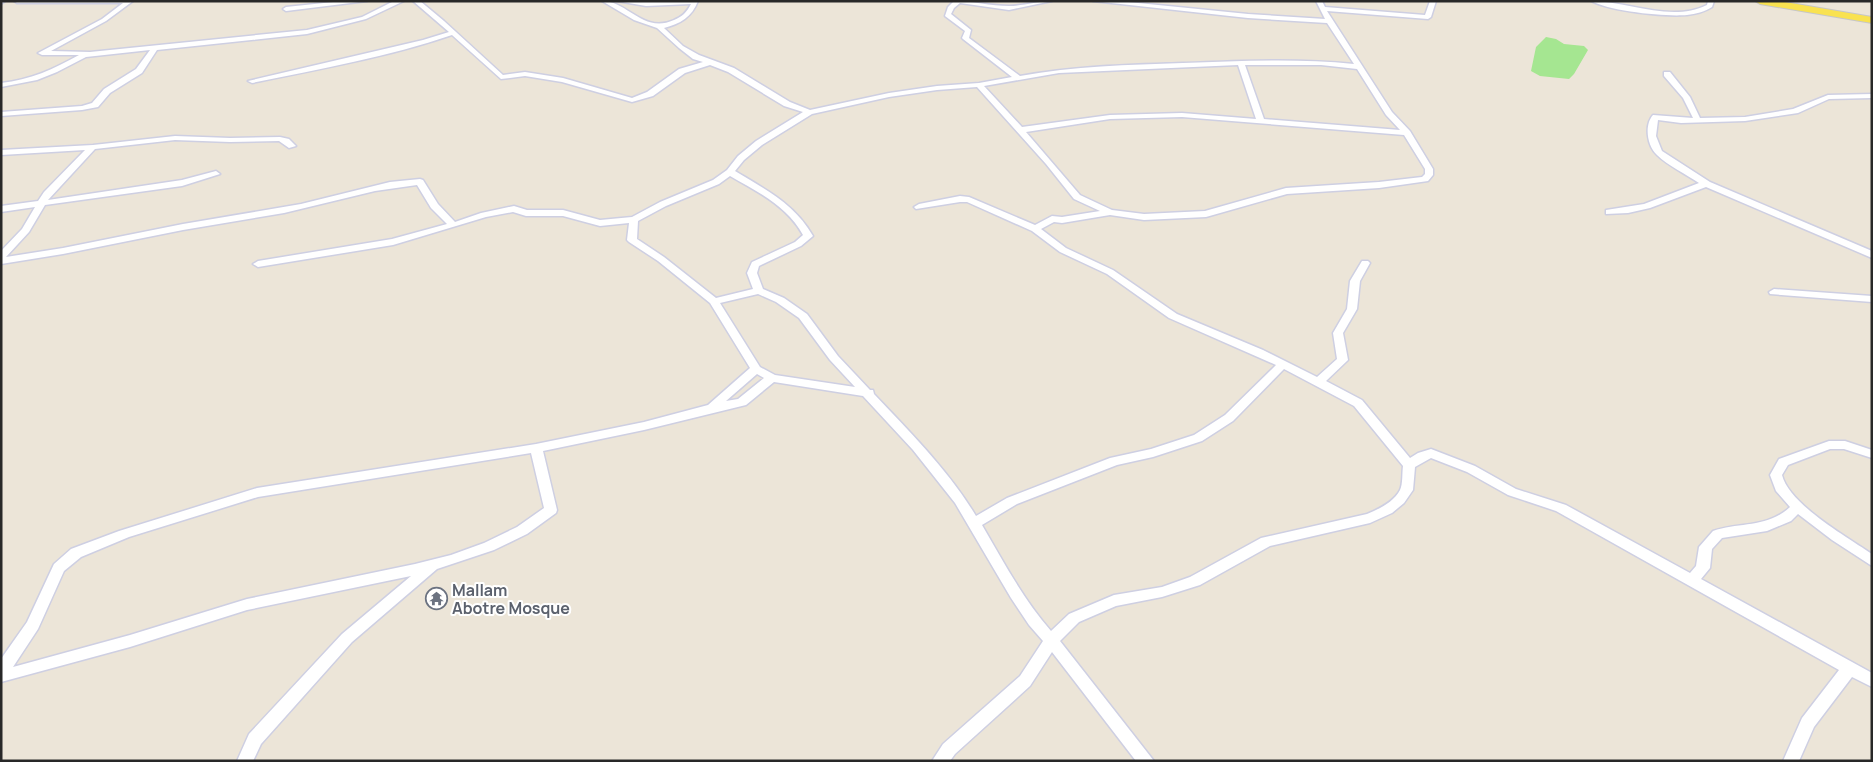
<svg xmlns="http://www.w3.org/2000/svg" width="1873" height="762" viewBox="0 0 1873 762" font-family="Manrope,sans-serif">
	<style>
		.green { fill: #a5e691 }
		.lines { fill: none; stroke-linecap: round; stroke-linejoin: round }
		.minor-casing { stroke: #cecfe2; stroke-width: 3 }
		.primary-casing { stroke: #c7c7c7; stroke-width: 2 }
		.minor { fill: #fff; fill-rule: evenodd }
		.primary { fill: #f9e250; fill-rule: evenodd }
		.labels { text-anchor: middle; stroke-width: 4; stroke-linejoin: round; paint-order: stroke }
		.near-worship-label { font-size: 16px; font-weight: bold; fill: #5b616d; stroke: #fff; text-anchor: start }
	</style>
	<rect width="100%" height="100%" fill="#ece5d8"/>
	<!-- green -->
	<path class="green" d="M1546,37L1556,39L1564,44L1584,46L1588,50L1574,74L1569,79L1540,76L1531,71L1536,47Z"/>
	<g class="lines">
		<defs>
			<path id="minor" d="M1,1H5L1,4Z
				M14,1H133L106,21L51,51L90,52L307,30L362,17L394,1H404L366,19L307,34L157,50L142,73L110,93L98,107L82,110L1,116V112L82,106L92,103L104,89L136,69L150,50L86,57L57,72L37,80L1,87V83C30,80 54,69 79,55H42L38,53L102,19L123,3H17Z
				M343,1H367L286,11L283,9L286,7Z
				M413,1H420L444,21L503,75L525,72L563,78L632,98L647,92L679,69L703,62L693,59L679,48L657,28L634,20L602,1C628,1 643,34 674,20C682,17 687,12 691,4L646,6L617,1H698C692,17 680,24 664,28L683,46L699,55L734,68L790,102L810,110L889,93L937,86L979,83L1012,77L963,39L962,38L965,31L945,16L948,7L954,1C972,1 991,6 1009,6C1023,6 1037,1 1052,1L1009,10L960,3L954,8L951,14L971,30L969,38L1020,76C1074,66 1128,65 1183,63C1240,61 1297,58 1354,64L1327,23L1248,18L1093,1H1118L1248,14L1325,19L1316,1H1322L1325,7L1425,15L1430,1H1436L1431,17L1428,19L1327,11L1392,112L1410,131L1433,169V175L1428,181L1379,188L1287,194L1206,217L1144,220L1110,215L1062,223L1054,222L1041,229L1066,248L1113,270L1177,314L1263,350L1317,377L1337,359L1333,333L1347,309L1350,281L1362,261H1368L1370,263L1360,281L1357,309L1343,333L1348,360L1326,381L1362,400L1410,458L1418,453L1431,449L1475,466L1516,489L1566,505L1690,573L1696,566L1699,547L1713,531C1740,522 1768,528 1790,507L1776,491L1770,475L1779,459L1829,441H1845L1872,450V458L1844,449H1830L1788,465L1782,475C1789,504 1847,537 1872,554V566L1832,540L1798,514L1791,521L1767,531L1722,538L1712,549L1710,568L1701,579L1872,673V687L1852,677L1814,727L1799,761H1783L1802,718L1839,670L1556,511L1508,495L1467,472L1431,458L1415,467L1413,490L1404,503L1392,513L1370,523L1270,546L1200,585L1162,597L1116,606L1079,622L1060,641L1154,761H1136L1052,652L1030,686L955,754L950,761H932L943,744L1020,676L1043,641L1029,625L1011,598L955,503L913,450L863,396L774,382L746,405L644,430L543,451L557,510L556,513L527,534L494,550L437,569L352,642L261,744L253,761H237L249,734L342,634L411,576L247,610L130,647L1,682V659L27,622L54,564L71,549L119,531L257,488L536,444L644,422L708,405L750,368L710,303L658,261L629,242L627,240L629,223L600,226L563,216H526L513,212L486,217L393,245L258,267L253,264L258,261L392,239L447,224L431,208L417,185L375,191L284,213L183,230L63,254L1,264V251L22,229L35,207L1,212V206L38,201L44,192L85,150L1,155V150L93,145L175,136L230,138L280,137L289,139L296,146L289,148L279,141L230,142L175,140L95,149L48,200L182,180L216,171L220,174L182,186L45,205L29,232L6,257L63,248L183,224L301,204L390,182L420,179L423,180L438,204L455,222L481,213L514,206L527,210H563L600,220L632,217L660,202L713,180L727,170L738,156L756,141L803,112L784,106L728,72L710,65L685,73L653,96L632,102L562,82L525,76L501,79L452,35C388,57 319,69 252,83L248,81L423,40L449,32ZM1238,65L1256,119L1182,113L1110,115L1022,127L984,86L1059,73ZM1245,65H1321L1357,69L1386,115L1400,130L1264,119ZM977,87L1046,164L1074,199L1100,211L1062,217L1052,216L1035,225L969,197L960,196L919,204L914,207L916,209L960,202H967L1032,231L1060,252L1107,274L1169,318L1276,365L1225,415L1194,435L1151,449L1110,458L1007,498L976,516C949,471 910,432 874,394L873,390H870L838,356L807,314L784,298L763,289L757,273L759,266L801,246L813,236C795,204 765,189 735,171L744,160L762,145L812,114L889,97L937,90ZM1182,117L1404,135L1425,169V174L1422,177L1379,182L1286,188L1205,211L1144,214L1112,210L1080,195L1026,132L1110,119ZM730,176C758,192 787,206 803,235L795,242L752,262L747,273L753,289L716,298L664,257L637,239L638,221L666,206L719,184ZM758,294L776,302L799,318L830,360L855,387L775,375L760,367L720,303ZM1284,369L1354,406L1403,466C1402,473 1403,484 1400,490C1394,502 1379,509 1367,514L1261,538L1190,577L1162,587L1114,595L1069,614L1051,631C1023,599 1003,561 982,525L1017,504L1117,465L1153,457L1202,441L1233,421ZM757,374L764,378L738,399L726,401ZM531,453L544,508L517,527L484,543L451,555L415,564L247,599L130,635L13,667L38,629L64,571L81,557L129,537L258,497Z
				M1591,1C1628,1 1671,23 1707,5L1708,1H1714L1712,7C1704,12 1696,14 1687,15C1664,17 1610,11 1591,1Z
				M1664,72H1670L1690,97L1700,118L1745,117L1793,109L1828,95L1872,94V98L1829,99L1798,113L1745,121L1681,123L1658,120L1656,136L1662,151L1710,182L1872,251V258L1706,187L1650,208L1628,213L1606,214V210L1644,204L1699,183C1686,174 1668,166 1657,155C1647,146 1644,125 1653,115L1693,118L1683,98L1664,76Z
				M1774,289L1872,296V302L1770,294L1769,292Z"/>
			<path id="primary" d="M1755,1H1779L1872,17V23L1760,4Z"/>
		</defs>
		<!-- minor casing -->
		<use href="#minor" class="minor-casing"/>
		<!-- primary casing -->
		<use href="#primary" class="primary-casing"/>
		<!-- minor -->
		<use href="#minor" class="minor"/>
		<!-- primary -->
		<use href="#primary" class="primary"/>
	</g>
	<!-- icons -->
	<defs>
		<symbol id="temple-ring" viewBox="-11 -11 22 22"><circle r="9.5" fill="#fff" stroke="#6b7280" stroke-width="1.5"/><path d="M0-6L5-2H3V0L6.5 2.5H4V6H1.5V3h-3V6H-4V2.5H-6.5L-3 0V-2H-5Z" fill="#6b7280"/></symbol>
	</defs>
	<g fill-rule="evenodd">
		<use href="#temple-ring" x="424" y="586" width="25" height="25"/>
	</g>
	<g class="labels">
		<!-- near-worship labels -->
		<g class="near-worship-label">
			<text x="452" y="596">Mallam<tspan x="452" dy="18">Abotre Mosque</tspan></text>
		</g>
	</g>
	<!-- border -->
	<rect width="1873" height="762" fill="none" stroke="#282828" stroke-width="5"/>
</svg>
